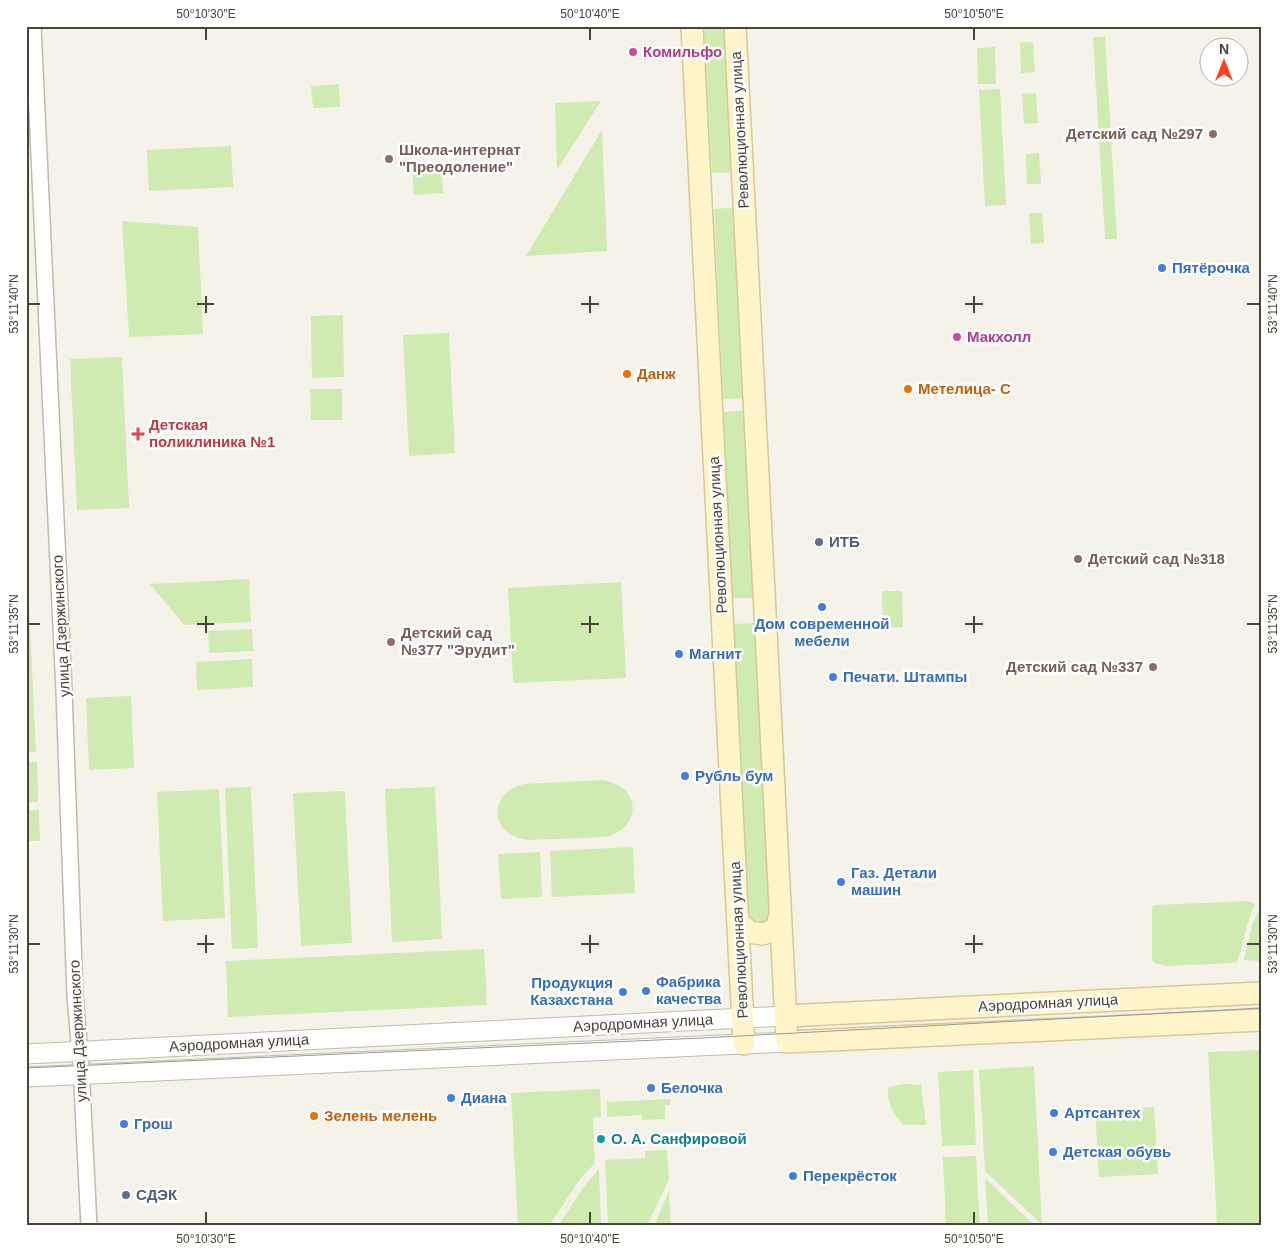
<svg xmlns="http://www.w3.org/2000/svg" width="1287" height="1252" viewBox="0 0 1287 1252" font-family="Helvetica,sans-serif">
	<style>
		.green { fill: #cfebb1 }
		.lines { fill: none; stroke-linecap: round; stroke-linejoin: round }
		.minor-casing { stroke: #c2bbab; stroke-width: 18 }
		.tertiary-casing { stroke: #c2bbab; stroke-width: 21 }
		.secondary-casing { stroke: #d8c897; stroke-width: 24 }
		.minor { stroke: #fff; stroke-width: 15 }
		.tertiary { stroke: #fff; stroke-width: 19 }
		.secondary { stroke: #fff4ca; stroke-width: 21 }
		.tram { stroke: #999; stroke-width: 1 }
		.ticks { fill: none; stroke: #4a4337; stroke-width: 2 }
		.hotel-dot { fill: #d1479c; stroke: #fff; stroke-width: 2 }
		.education-dot { fill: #8d6e63; stroke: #fff; stroke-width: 2 }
		.shop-dot { fill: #3f7fe0; stroke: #fff; stroke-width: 2 }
		.food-dot { fill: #e8710a; stroke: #fff; stroke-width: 2 }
		.health-dot { fill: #e0444e; stroke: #fff; stroke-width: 2 }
		.service-dot { fill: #5c6f8a; stroke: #fff; stroke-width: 2 }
		.culture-dot { fill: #0f9aa8; stroke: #fff; stroke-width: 2 }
		.labels { text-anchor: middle; stroke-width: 5; stroke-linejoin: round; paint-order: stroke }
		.hotel-label { font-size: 15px; font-weight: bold; fill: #b23c85; stroke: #fff; text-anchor: start }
		.street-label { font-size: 15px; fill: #4a4337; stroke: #fff }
		.education-label { font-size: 15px; font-weight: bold; fill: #785e54; stroke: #fff; text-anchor: start }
		.shop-label { font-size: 15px; font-weight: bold; fill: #366cbe; stroke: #fff; text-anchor: start }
		.food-label { font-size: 15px; font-weight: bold; fill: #c56008; stroke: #fff; text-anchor: start }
		.health-label { font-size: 15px; font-weight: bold; fill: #be3a42; stroke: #fff; text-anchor: start }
		.service-label { font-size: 15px; font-weight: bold; fill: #4e5e75; stroke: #fff; text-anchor: start }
		.culture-label { font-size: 15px; font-weight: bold; fill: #0d838f; stroke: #fff; text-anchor: start }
		.neatline { fill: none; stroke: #4a4337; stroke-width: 2 }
		.ticks-label { font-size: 12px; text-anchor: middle; fill: #4a4337 }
	</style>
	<rect width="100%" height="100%" fill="#f5f2ea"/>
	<!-- green -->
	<path class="green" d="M704,26H732L738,172L712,173Z
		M1093,37H1105L1117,239H1105Z
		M1033,42L1035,72L1021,73L1020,43Z
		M995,47L996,84H978L977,48Z
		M339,84L340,107L313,108L311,86Z
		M1000,89L1006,205L985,206L979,90Z
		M1036,93L1038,123L1024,124L1022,94Z
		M601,101L557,170L555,103Z
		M602,130L607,251L526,256Z
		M231,146L233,187L149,191L147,150Z
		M1039,153L1041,184H1027L1026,154Z
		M442,169L443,193L414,195L412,171Z
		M741,207L750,398L723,399L714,209Z
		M1029,213H1042L1044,243L1031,244Z
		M122,221L198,227L203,334L129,337Z
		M343,315L344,377L312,378L311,316Z
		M449,333L455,453L409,456L403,335Z
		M122,357L129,508L77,510L70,359Z
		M310,389H342V420H311Z
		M751,410L760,598H732L723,412Z
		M26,547L36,752H26Z
		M249,579L251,622L184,625L150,584Z
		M621,582L626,678L513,683L508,588Z
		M882,591H902L903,627L883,628Z
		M760,623L774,916C765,925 757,926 748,917L734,624Z
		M252,629L253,651L209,653L208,631Z
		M252,659L253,687L197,690L196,662Z
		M131,696L134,768L89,770L86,698Z
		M26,762H37L38,802L26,803Z
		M603,780C641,786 643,827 606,837L527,840C489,835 487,793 524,784Z
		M251,787L258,948L232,949L225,788Z
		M435,787L442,939L392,942L385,789Z
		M219,789L225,918L163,921L157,792Z
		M345,791L352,943L301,946L293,793Z
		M26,810H39L40,841H26Z
		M633,847L635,893L552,897L550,851Z
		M540,852L542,897L501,899L498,854Z
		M1249,901L1255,904C1245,923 1245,944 1236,963L1165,966L1154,963L1152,959V907L1155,905Z
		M1258,912L1261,914V961L1244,960L1252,925Z
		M484,949L487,1005L228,1017L226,961Z
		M1261,1050V1224L1217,1226L1208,1052Z
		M1034,1066L1042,1225L985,1171L979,1070Z
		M973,1070L976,1145L942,1146L938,1072Z
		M905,1084L921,1085L926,1125H903C893,1112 887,1104 888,1087Z
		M600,1089L601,1117L593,1118L595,1163L580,1179L549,1226H518L511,1093Z
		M670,1099V1105H665V1119L642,1120V1115L607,1117V1102Z
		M1154,1107L1158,1174L1099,1177L1095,1110Z
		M667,1150L669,1179L647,1226H608L605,1160L645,1158V1151Z
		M976,1156L980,1226H946L943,1157Z
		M599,1169L601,1226H558L585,1185Z
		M985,1178L1035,1226H988Z
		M669,1191L671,1226H654Z"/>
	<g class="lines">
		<defs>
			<path id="minor" d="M33,26L64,691L75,995L81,1066L89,1226"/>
			<path id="tertiary" d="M26,1054L785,1016
				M26,1077L787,1042"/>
			<path id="secondary" d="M692,26L744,1044
				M735,26L787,1042L1261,1020
				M738,921L749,932L762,934L773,931L777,925L780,916
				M785,1016L1261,993"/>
		</defs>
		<!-- minor casing -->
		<use href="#minor" class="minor-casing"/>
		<!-- tertiary casing -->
		<use href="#tertiary" class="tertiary-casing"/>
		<!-- secondary casing -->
		<use href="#secondary" class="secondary-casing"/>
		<!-- minor -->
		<use href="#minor" class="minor"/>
		<!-- tertiary -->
		<use href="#tertiary" class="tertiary"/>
		<!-- secondary -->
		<use href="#secondary" class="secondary"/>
		<!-- tram -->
		<path class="tram" d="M26,1068L702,1038L1261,1008"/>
	</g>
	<!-- ticks -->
	<path class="ticks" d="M206,28V40M590,28V40M974,28V40M206,296V313M590,296V313M974,296V313M28,304H40M197,304H214M581,304H599M965,304H983M1247,304H1260M206,616V633M590,616V633M974,616V633M28,624H40M197,624H214M581,624H599M965,624H983M1247,624H1260M206,935V953M590,935V953M974,935V953M28,944H40M197,944H214M581,944H599M965,944H983M1247,944H1260M206,1212V1224M590,1212V1224M974,1212V1224"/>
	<!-- markers -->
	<g class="hotel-dot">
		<circle cx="633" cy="52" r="5"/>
		<circle cx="957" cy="337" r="5"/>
	</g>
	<g class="education-dot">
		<circle cx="1213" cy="134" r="5"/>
		<circle cx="389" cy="159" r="5"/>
		<circle cx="1078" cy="559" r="5"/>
		<circle cx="391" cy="642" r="5"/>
		<circle cx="1153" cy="667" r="5"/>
	</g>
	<g class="shop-dot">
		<circle cx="1162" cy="268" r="5"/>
		<circle cx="822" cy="607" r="5"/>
		<circle cx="679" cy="654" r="5"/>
		<circle cx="833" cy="677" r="5"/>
		<circle cx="685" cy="776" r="5"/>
		<circle cx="841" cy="882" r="5"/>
		<circle cx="646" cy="991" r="5"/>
		<circle cx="623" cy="992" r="5"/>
		<circle cx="651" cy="1088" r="5"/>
		<circle cx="451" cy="1098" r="5"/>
		<circle cx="1054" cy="1113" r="5"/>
		<circle cx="124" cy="1124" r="5"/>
		<circle cx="1053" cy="1152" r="5"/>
		<circle cx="793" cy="1176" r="5"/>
	</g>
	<g class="food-dot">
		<circle cx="627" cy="374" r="5"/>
		<circle cx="908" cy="389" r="5"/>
		<circle cx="314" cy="1116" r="5"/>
	</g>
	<path class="health-dot" d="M135.5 426.5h5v5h5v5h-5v5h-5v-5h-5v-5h5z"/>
	<g class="service-dot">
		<circle cx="819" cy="542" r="5"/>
		<circle cx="126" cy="1195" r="5"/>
	</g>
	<circle class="culture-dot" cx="601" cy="1139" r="5"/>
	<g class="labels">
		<!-- hotel labels -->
		<g class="hotel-label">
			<text x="643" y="57">Комильфо</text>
			<text x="967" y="342">Макхолл</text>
		</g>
		<!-- street labels -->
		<g class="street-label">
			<text transform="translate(740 130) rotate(-93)" y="5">Революционная улица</text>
			<text transform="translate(718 535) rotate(-93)" y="5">Революционная улица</text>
			<text transform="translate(61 626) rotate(-93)" y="5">улица Дзержинского</text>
			<text transform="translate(739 940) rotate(-93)" y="5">Революционная улица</text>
			<text transform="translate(1048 1003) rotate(-3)" y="5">Аэродромная улица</text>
			<text transform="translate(643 1023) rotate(-3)" y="5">Аэродромная улица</text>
			<text transform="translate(78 1031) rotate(-93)" y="5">улица Дзержинского</text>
			<text transform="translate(239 1043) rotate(-3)" y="5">Аэродромная улица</text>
		</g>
		<!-- education labels -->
		<g class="education-label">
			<text x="1203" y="139" text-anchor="end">Детский сад №297</text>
			<text x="399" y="155">Школа-интернат<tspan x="399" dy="17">"Преодоление"</tspan></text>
			<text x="1088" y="564">Детский сад №318</text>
			<text x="401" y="638">Детский сад<tspan x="401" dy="17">№377 "Эрудит"</tspan></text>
			<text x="1143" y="672" text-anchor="end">Детский сад №337</text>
		</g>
		<!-- shop labels -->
		<g class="shop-label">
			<text x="1172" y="273">Пятёрочка</text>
			<text x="822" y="629" text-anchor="middle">Дом современной<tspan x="822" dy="17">мебели</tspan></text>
			<text x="689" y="659">Магнит</text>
			<text x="843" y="682">Печати. Штампы</text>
			<text x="695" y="781">Рубль бум</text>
			<text x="851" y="878">Газ. Детали<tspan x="851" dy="17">машин</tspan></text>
			<text x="656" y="987">Фабрика<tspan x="656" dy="17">качества</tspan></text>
			<text x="613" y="988" text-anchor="end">Продукция<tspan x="613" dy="17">Казахстана</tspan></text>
			<text x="661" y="1093">Белочка</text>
			<text x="461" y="1103">Диана</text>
			<text x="1064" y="1118">Артсантех</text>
			<text x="134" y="1129">Грош</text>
			<text x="1063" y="1157">Детская обувь</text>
			<text x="803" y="1181">Перекрёсток</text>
		</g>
		<!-- food labels -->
		<g class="food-label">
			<text x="637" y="379">Данж</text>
			<text x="918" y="394">Метелица- С</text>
			<text x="324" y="1121">Зелень мелень</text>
		</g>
		<!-- health labels -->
		<g class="health-label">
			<text x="149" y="430">Детская<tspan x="149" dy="17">поликлиника №1</tspan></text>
		</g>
		<!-- service labels -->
		<g class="service-label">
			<text x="829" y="547">ИТБ</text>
			<text x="136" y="1200">СДЭК</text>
		</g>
		<!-- culture labels -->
		<g class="culture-label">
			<text x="611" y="1144">О. А. Санфировой</text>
		</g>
	</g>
	<!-- border -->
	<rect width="1287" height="1252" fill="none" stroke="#ffffff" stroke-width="55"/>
	<!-- north arrow -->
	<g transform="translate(1224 62)"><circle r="24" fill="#ffffff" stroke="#b7b4af"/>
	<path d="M0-4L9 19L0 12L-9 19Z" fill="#ff4117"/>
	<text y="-8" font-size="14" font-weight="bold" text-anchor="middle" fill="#4a4337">N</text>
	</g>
	<rect x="28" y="28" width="1232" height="1196" class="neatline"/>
	<g class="ticks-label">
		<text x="206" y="18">50°10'30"E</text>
		<text x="590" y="18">50°10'40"E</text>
		<text x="974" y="18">50°10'50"E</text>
		<text transform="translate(14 304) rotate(-90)" y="4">53°11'40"N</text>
		<text transform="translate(1273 304) rotate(-90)" y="4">53°11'40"N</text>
		<text transform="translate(14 624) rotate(-90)" y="4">53°11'35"N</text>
		<text transform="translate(1273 624) rotate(-90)" y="4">53°11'35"N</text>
		<text transform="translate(14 944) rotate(-90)" y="4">53°11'30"N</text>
		<text transform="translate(1273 944) rotate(-90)" y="4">53°11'30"N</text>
		<text x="206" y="1243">50°10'30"E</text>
		<text x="590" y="1243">50°10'40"E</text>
		<text x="974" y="1243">50°10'50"E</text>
	</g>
</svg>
